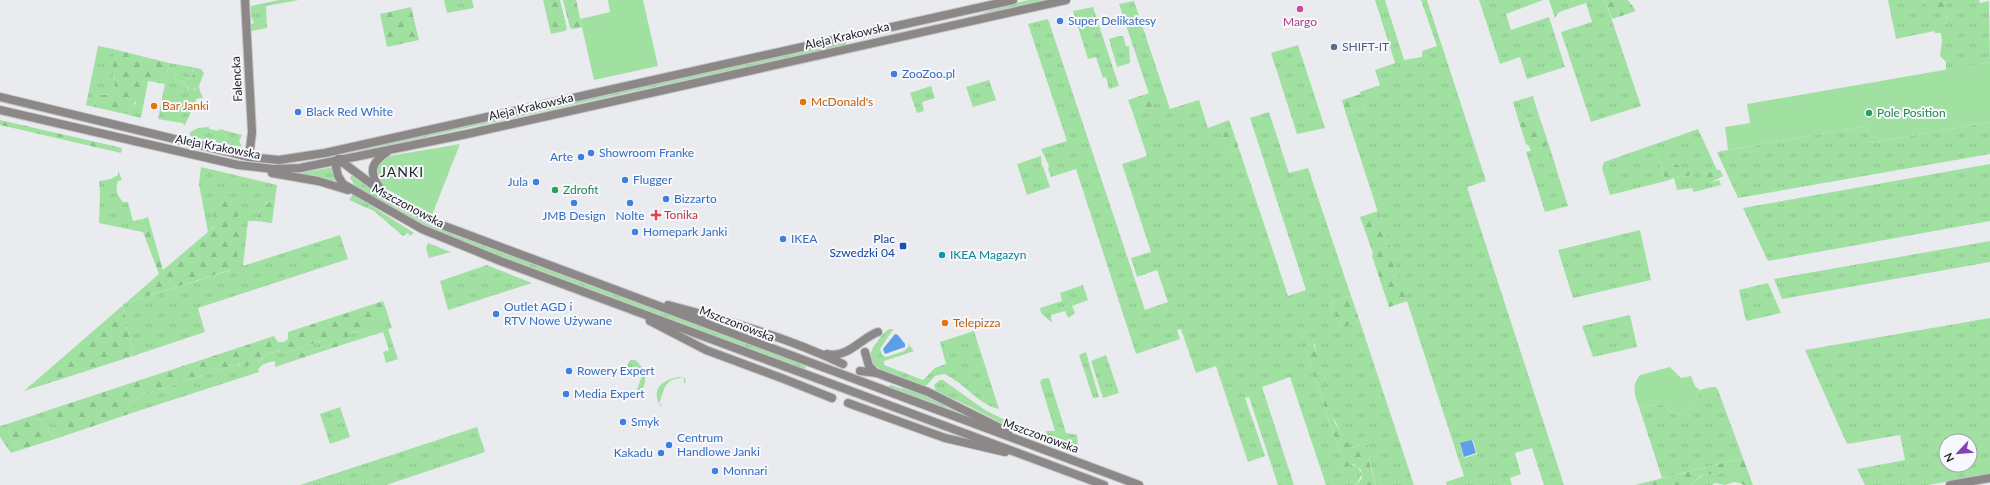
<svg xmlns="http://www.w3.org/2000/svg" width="1990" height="485" font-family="Lato,sans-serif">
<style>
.grass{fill:url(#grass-tufts);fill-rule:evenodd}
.forest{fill:url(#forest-firs)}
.green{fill:#a0e1a2}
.water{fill:#5d9ee8}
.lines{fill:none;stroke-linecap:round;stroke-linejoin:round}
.secondary-casing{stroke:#c6c7cb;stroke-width:10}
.secondary{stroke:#8c8887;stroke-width:8}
.hotel-dot{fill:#d1479c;stroke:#f7f8fd;stroke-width:1.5}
.shop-dot{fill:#3f7fe0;stroke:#f7f8fd;stroke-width:1.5}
.service-dot{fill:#5c6f8a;stroke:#f7f8fd;stroke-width:1.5}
.food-dot{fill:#e8710a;stroke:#f7f8fd;stroke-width:1.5}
.leisure-dot{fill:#2e9e5b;stroke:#f7f8fd;stroke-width:1.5}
.health-dot{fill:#e0444e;stroke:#f7f8fd;stroke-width:1.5}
.transit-dot{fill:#1a4fb4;stroke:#f7f8fd;stroke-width:1.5}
.culture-dot{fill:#0f9aa8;stroke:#f7f8fd;stroke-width:1.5}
.labels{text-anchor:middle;stroke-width:4;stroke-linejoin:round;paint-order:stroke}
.shop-label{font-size:12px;fill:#366cbe;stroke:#f7f8fd;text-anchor:start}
.hotel-label{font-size:12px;fill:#b23c85;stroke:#f7f8fd}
.street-label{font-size:12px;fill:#232325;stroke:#f7f8fd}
.service-label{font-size:12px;fill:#4e5e75;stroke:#f7f8fd;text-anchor:start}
.food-label{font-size:12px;fill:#c56008;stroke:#f7f8fd;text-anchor:start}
.leisure-label{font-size:12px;fill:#27864d;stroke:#f7f8fd;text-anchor:start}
.health-label{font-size:12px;fill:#be3a42;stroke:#f7f8fd;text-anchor:start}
.transit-label{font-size:12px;fill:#164399;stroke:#f7f8fd;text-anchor:end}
.culture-label{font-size:12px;fill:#0d838f;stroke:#f7f8fd;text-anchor:start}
.quarter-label{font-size:14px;letter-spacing:1px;fill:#232325;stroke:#f7f8fd}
</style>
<defs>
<pattern id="grass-tufts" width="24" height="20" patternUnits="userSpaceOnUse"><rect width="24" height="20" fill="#a0e1a2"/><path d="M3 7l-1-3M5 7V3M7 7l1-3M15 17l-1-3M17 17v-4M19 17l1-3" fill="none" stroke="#8ac18b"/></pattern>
<pattern id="forest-firs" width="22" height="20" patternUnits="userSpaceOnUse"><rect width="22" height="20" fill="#a0e1a2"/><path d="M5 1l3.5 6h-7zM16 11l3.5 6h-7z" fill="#8ac18b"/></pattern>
</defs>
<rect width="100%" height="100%" fill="#eaebef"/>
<g class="grass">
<path d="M279 0H299L266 6 267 28 251 31V24L254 23 251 17V6Z"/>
<path d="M444 0H472L474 8 447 13Z"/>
<path d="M1029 0H1046L981 14 998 7Z"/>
<path d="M1375 0H1385L1404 60 1422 57V51L1437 46 1421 0H1427L1486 181 1467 187 1564 485H1544L1532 448 1515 453 1521 474 1510 478 1512 485H1447L1446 482 1464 476 1346 114 1366 109 1360 92 1380 85 1375 70 1395 63ZM1473 440 1477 454 1464 458 1460 444Z"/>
<path d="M1479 0H1543L1506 14 1511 30 1549 17 1565 67 1527 79 1520 57 1500 64Z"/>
<path d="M1549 0H1605L1641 106 1591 122 1561 32 1592 22 1586 3 1559 12 1555 18Z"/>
<path d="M1888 0H1924C1927 9 1934 7 1941 12 1943 13 1946 17 1948 19L1945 0H1979L1980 3 1989 1 1990 62 1946 70V62L1940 56 1942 40 1941 33H1935L1934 31 1896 39Z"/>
<path d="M1134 1 1170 109 1199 100 1208 128 1229 120 1232 128 1222 132 1228 153 1239 149 1288 296 1306 290 1250 118 1269 112 1289 173 1308 168 1351 296 1331 302 1340 328 1360 322 1414 485H1376L1368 454 1358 444 1356 447 1351 448C1344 441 1321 395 1323 385 1323 382 1326 379 1326 376L1316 356 1315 345 1306 332H1300L1344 467 1350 464 1357 466 1362 474 1356 485H1326L1290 377 1262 387 1294 485H1278L1249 397 1245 398 1265 456 1248 462 1216 366 1196 373 1181 329 1177 330 1180 339 1136 354 1076 169 1051 177 1048 169 1049 166 1041 149 1067 141 1028 24 1048 19 1145 310 1168 302 1157 270 1137 277 1131 258 1151 252 1122 164 1147 156 1133 113 1153 106 1119 4Z"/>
<path d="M1093 7 1119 86 1109 89 1106 77 1103 78 1096 57 1088 59 1073 11Z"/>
<path d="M1119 36H1123L1126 46H1129L1130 63 1117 67 1109 39Z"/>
<path d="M845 41 846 45 361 151 360 149Z"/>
<path d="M1298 45 1325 128 1297 134 1271 53Z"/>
<path d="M98 46 113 49V73L115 89 111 94H102L95 101 94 107 86 105Z"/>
<path d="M169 63 192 67 193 75 190 79 174 73 175 79 183 81 189 90H195L199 86 200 91 203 98 196 99 194 110H192L185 125 182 123 158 119Z"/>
<path d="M989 80 996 100 973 107 966 87Z"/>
<path d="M931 86 935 98 922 102 924 111 917 113 910 93Z"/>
<path d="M1533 96 1539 116 1519 122 1513 102Z"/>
<path d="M138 101 144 102 141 118 125 114Z"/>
<path d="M1990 122V154L1738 198 1717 152 1866 126 1870 143Z"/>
<path d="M209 127V129L219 131V129L242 135 239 141 242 147 216 142V140L212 139V141L190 136V132L198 128Z"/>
<path d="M1698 129 1717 170 1702 173 1710 183 1719 180 1721 185 1694 192 1692 188 1677 190 1674 178 1693 175 1658 158 1666 181 1610 195 1602 168 1604 162Z"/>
<path d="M1549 145 1568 206 1545 212 1526 152Z"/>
<path d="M1041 156 1042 166H1043L1050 187 1027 195 1017 164Z"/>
<path d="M1990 164V221L1768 261 1743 208Z"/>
<path d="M201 167 277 185 275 200 267 202 258 213 256 221H248L243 266 340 235 348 259 198 308 205 332 133 356 123 304 231 270 236 225 235 221 215 225 208 232 199 184Z"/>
<path d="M334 167 341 185 294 174Z"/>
<path d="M118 170 122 180 118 181C115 190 117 195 123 202H128L133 221 143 219 147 233 99 223 100 193 99 181 111 179 118 175Z"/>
<path d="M352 175 391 205 431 226 787 358 806 366 805 369 441 234 356 187 350 178Z"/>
<path d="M353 194 414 233 410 236 408 233 403 236 374 211 349 200Z"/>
<path d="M1640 230 1651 280 1573 298 1558 250Z"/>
<path d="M1990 241V262L1782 299 1774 279Z"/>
<path d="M428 243 451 252 429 258 426 248Z"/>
<path d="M487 265 532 283 448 310 440 281Z"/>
<path d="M1768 283 1781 313 1746 321 1739 290Z"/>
<path d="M1083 285 1088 300 1072 306 1075 313 1068 318 1065 311 1051 315 1052 323 1041 313 1040 308 1062 301 1060 293Z"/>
<path d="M388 315 392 328 388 329 398 359 386 363 383 352 389 350 383 332 351 342 348 334 364 330 369 321Z"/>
<path d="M1630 315 1637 347 1593 357 1582 326Z"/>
<path d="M1990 318V474L1928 485H1865L1857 469 1905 460 1900 435 1847 444 1805 350ZM1946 441H1970V465H1946Z"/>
<path d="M890 329H894L892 331 880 349 882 355 886 357 904 351 909 346 907 342 914 351 884 361V365L923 380 935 368 946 364 940 342 974 331 999 409C977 404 965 383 944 374L935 376 927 385 923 387C905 380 853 369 877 342 880 338 884 331 890 329Z"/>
<path d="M330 337 336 339 337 342 335 344 298 354 296 360 275 367V361C268 362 261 364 258 370L259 372 135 412V403L139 396 238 364 239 366 260 361 265 355 282 350V351L297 350Z"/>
<path d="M1086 352 1099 397 1093 398 1079 355Z"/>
<path d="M1106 355 1119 393 1103 398 1091 361Z"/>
<path d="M630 360H635C644 367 649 379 642 390L633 394H631L632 391 636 392 642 376 638 375 639 370 631 368 628 371 627 366Z"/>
<path d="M679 377 685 378 686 382 684 383V378C664 378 665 388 659 404L663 406H660C651 388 662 380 679 377Z"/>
<path d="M1047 378H1049L1066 433 1077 435 1078 447 1048 438 1046 431H1055L1040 382 1042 379Z"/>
<path d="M940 380H943L985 410 1003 419 1013 420 1019 426 1018 432 965 404 936 392 934 385Z"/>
<path d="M890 385 903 389 904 386 955 406 972 417 889 387Z"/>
<path d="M1711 387H1716L1718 390 1743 458 1662 478 1639 407 1662 404C1681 425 1692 411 1700 390Z"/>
<path d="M58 407V411L52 417V419L64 436 55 439 43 423 34 415Z"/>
<path d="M340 407 350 437 330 444 320 414Z"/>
<path d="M7 424 10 435 20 450 11 453 0 437V426Z"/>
<path d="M477 427 485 452 386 485H300Z"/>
<path d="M1725 469 1734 472 1739 483 1734 482 1725 485 1715 483 1712 485H1690L1703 475 1718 474Z"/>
</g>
<g class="forest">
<path d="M543 0H560L567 29 565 31 551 34Z"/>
<path d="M563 0H576L582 27 573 29 570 28Z"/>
<path d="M1605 0H1628L1636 11 1612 19Z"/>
<path d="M1924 0H1945L1949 19 1941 12 1929 9Z"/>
<path d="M411 7 419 40 387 47 380 14Z"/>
<path d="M113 49 169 63 165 84 148 81 144 102H135L132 108 125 114 94 107 96 98 98 95 111 94 115 89 113 73Z"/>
<path d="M192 67 201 69 204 73 199 86 191 92 183 81 175 79 174 73 190 79 193 75Z"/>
<path d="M1149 93 1153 106 1133 113 1128 100Z"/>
<path d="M1361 94 1366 109 1346 114 1342 100Z"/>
<path d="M1539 116 1549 145 1531 151 1529 146 1526 144 1519 122Z"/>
<path d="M0 120 122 148 121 153 0 125Z"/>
<path d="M1232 128 1239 149 1228 153 1221 132Z"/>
<path d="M1663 156 1693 175 1674 178 1666 181 1658 158Z"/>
<path d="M1717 170H1720L1723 176 1710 183 1705 181 1702 173Z"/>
<path d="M231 196 238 200 237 206 241 210 235 221 236 225 240 228 236 268 123 304 133 356 24 391 159 274 143 232 147 233 143 219 148 217 163 270 215 226 213 201Z"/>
<path d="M275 200 272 223 256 221C259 210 262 203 275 200Z"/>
<path d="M1378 211 1408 301 1389 307 1372 256 1373 253 1360 217Z"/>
<path d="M1351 296 1360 322 1340 328 1331 302Z"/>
<path d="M383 301 388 315 370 321V325L364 330 348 334 351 342 296 360 298 354 335 344 336 339 330 337 297 350 284 352 281 350 265 355 258 362 242 367 238 364 139 396 135 403V412L64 436 52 420V417L57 411 58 407 274 336 278 342H284L288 339V332Z"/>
<path d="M1300 332H1306L1313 338 1315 350 1326 376 1323 386 1335 423 1351 448 1356 447 1361 441 1368 446 1369 460 1376 485H1356L1362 478 1361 470 1354 464 1344 467Z"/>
<path d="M34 415 43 423 55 439 20 450 10 435 7 424Z"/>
<path d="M1743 458 1753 485H1744L1739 483 1734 472 1725 469 1718 474 1702 475 1690 485H1635Z"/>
</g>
<g class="green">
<path d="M608 0H643L658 66 594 80 580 19 610 12Z"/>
<path d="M1990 62V122L1870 143 1866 126 1728 150 1725 127 1750 123 1747 104Z"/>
<path d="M460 144 432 215 387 189 379 182 375 168 383 157Z"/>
<path d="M1670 367 1681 378 1691 376 1695 386 1700 390C1692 411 1682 425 1662 404L1639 407C1635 395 1631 386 1640 375Z"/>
</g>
<g class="water">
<path d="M895 334 898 335 905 344V347L885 354 883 349Z"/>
<path d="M1472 440 1476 453 1464 457 1460 443Z"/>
</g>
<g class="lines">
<defs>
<g id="secondary">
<path d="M245 0 252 132 249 157"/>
<path d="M0 97 249 157 279 160 325 153 1013 0"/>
<path d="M0 110 238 165 273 169 300 168 467 134 1066 0"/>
<path d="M338 159 393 200 439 224 1139 485"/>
<path d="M341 159 336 167 338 176 343 184 422 229 503 262 1104 485"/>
<path d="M272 173 318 181 348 190"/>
<path d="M380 188C368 172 371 163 387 152"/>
<path d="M668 305C729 321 786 337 843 364"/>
<path d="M650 321 706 350 784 379 832 398"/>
<path d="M865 352 869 366 876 373"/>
<path d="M827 354C847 359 861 338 878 332"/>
<path d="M860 371 877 373 928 392 1008 432"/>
<path d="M848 403 945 438 1005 452"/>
<path d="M1950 485 1990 478"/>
</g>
</defs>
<use href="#secondary" class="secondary-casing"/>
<use href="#secondary" class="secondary"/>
</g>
<circle class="hotel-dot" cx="1300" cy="9" r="4"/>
<g class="shop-dot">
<circle cx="1060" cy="21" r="4"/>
<circle cx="894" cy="74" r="4"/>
<circle cx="298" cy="112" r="4"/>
<circle cx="591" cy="153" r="4"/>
<circle cx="581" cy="157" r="4"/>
<circle cx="625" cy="180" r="4"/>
<circle cx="536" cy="182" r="4"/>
<circle cx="666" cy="199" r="4"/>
<circle cx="574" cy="203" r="4"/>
<circle cx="630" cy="203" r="4"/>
<circle cx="635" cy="232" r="4"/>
<circle cx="783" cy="239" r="4"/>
<circle cx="496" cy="314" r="4"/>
<circle cx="569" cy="371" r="4"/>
<circle cx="566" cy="394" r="4"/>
<circle cx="623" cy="422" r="4"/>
<circle cx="669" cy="445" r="4"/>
<circle cx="661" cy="453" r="4"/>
<circle cx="715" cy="471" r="4"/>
</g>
<circle class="service-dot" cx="1334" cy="47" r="4"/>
<g class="food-dot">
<circle cx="803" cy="102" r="4"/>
<circle cx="154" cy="106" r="4"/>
<circle cx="945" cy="323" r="4"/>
</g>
<g class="leisure-dot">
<circle cx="1869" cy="113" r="4"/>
<circle cx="555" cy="190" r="4"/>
</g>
<path class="health-dot" d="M654 209h4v4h4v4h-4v4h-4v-4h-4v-4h4z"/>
<rect class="transit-dot" x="899" y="242" width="8" height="8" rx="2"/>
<circle class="culture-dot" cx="942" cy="255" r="4"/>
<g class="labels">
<g class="shop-label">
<text x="1068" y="25">Super Delikatesy</text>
<text x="902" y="78">ZooZoo.pl</text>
<text x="306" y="116">Black Red White</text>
<text x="599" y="157">Showroom Franke</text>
<text x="573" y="161" text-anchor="end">Arte</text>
<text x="633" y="184">Flugger</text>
<text x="528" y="186" text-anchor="end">Jula</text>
<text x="674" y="203">Bizzarto</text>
<text x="574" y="220" text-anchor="middle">JMB Design</text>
<text x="630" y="220" text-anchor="middle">Nolte</text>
<text x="643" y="236">Homepark Janki</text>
<text x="791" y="243">IKEA</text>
<text x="504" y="311">Outlet AGD i<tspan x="504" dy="14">RTV Nowe Używane</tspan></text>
<text x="577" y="375">Rowery Expert</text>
<text x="574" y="398">Media Expert</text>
<text x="631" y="426">Smyk</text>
<text x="677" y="442">Centrum<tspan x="677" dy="14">Handlowe Janki</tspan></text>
<text x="653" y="457" text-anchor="end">Kakadu</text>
<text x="723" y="475">Monnari</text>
</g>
<g class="hotel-label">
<text x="1300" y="26">Margo</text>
</g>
<g class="street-label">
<text transform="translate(847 36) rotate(-13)" y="4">Aleja Krakowska</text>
<text transform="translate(237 79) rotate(-93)" y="4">Falencka</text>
<text transform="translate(531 107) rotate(-13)" y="4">Aleja Krakowska</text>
<text transform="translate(218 147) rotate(11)" y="4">Aleja Krakowska</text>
<text transform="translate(408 206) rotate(28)" y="4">Mszczonowska</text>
<text transform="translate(737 324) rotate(21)" y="4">Mszczonowska</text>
<text transform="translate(1041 436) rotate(20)" y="4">Mszczonowska</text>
</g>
<g class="service-label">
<text x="1342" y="51">SHIFT-IT</text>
</g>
<g class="food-label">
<text x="811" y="106">McDonald's</text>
<text x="162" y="110">Bar Janki</text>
<text x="953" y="327">Telepizza</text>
</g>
<g class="leisure-label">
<text x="1877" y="117">Pole Position</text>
<text x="563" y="194">Zdrofit</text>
</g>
<g class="health-label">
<text x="664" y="219">Tonika</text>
</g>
<g class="transit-label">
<text x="895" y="243">Plac<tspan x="895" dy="14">Szwedzki 04</tspan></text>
</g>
<g class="culture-label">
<text x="950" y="259">IKEA Magazyn</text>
</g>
<g class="quarter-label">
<text x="402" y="177">JANKI</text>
</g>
</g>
<g transform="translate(1958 453) rotate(244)"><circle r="19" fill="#f7f8fd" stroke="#a2a3a7"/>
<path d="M0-3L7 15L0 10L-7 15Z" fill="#8341b5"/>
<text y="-6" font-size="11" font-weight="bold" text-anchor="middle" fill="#232325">N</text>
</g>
</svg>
